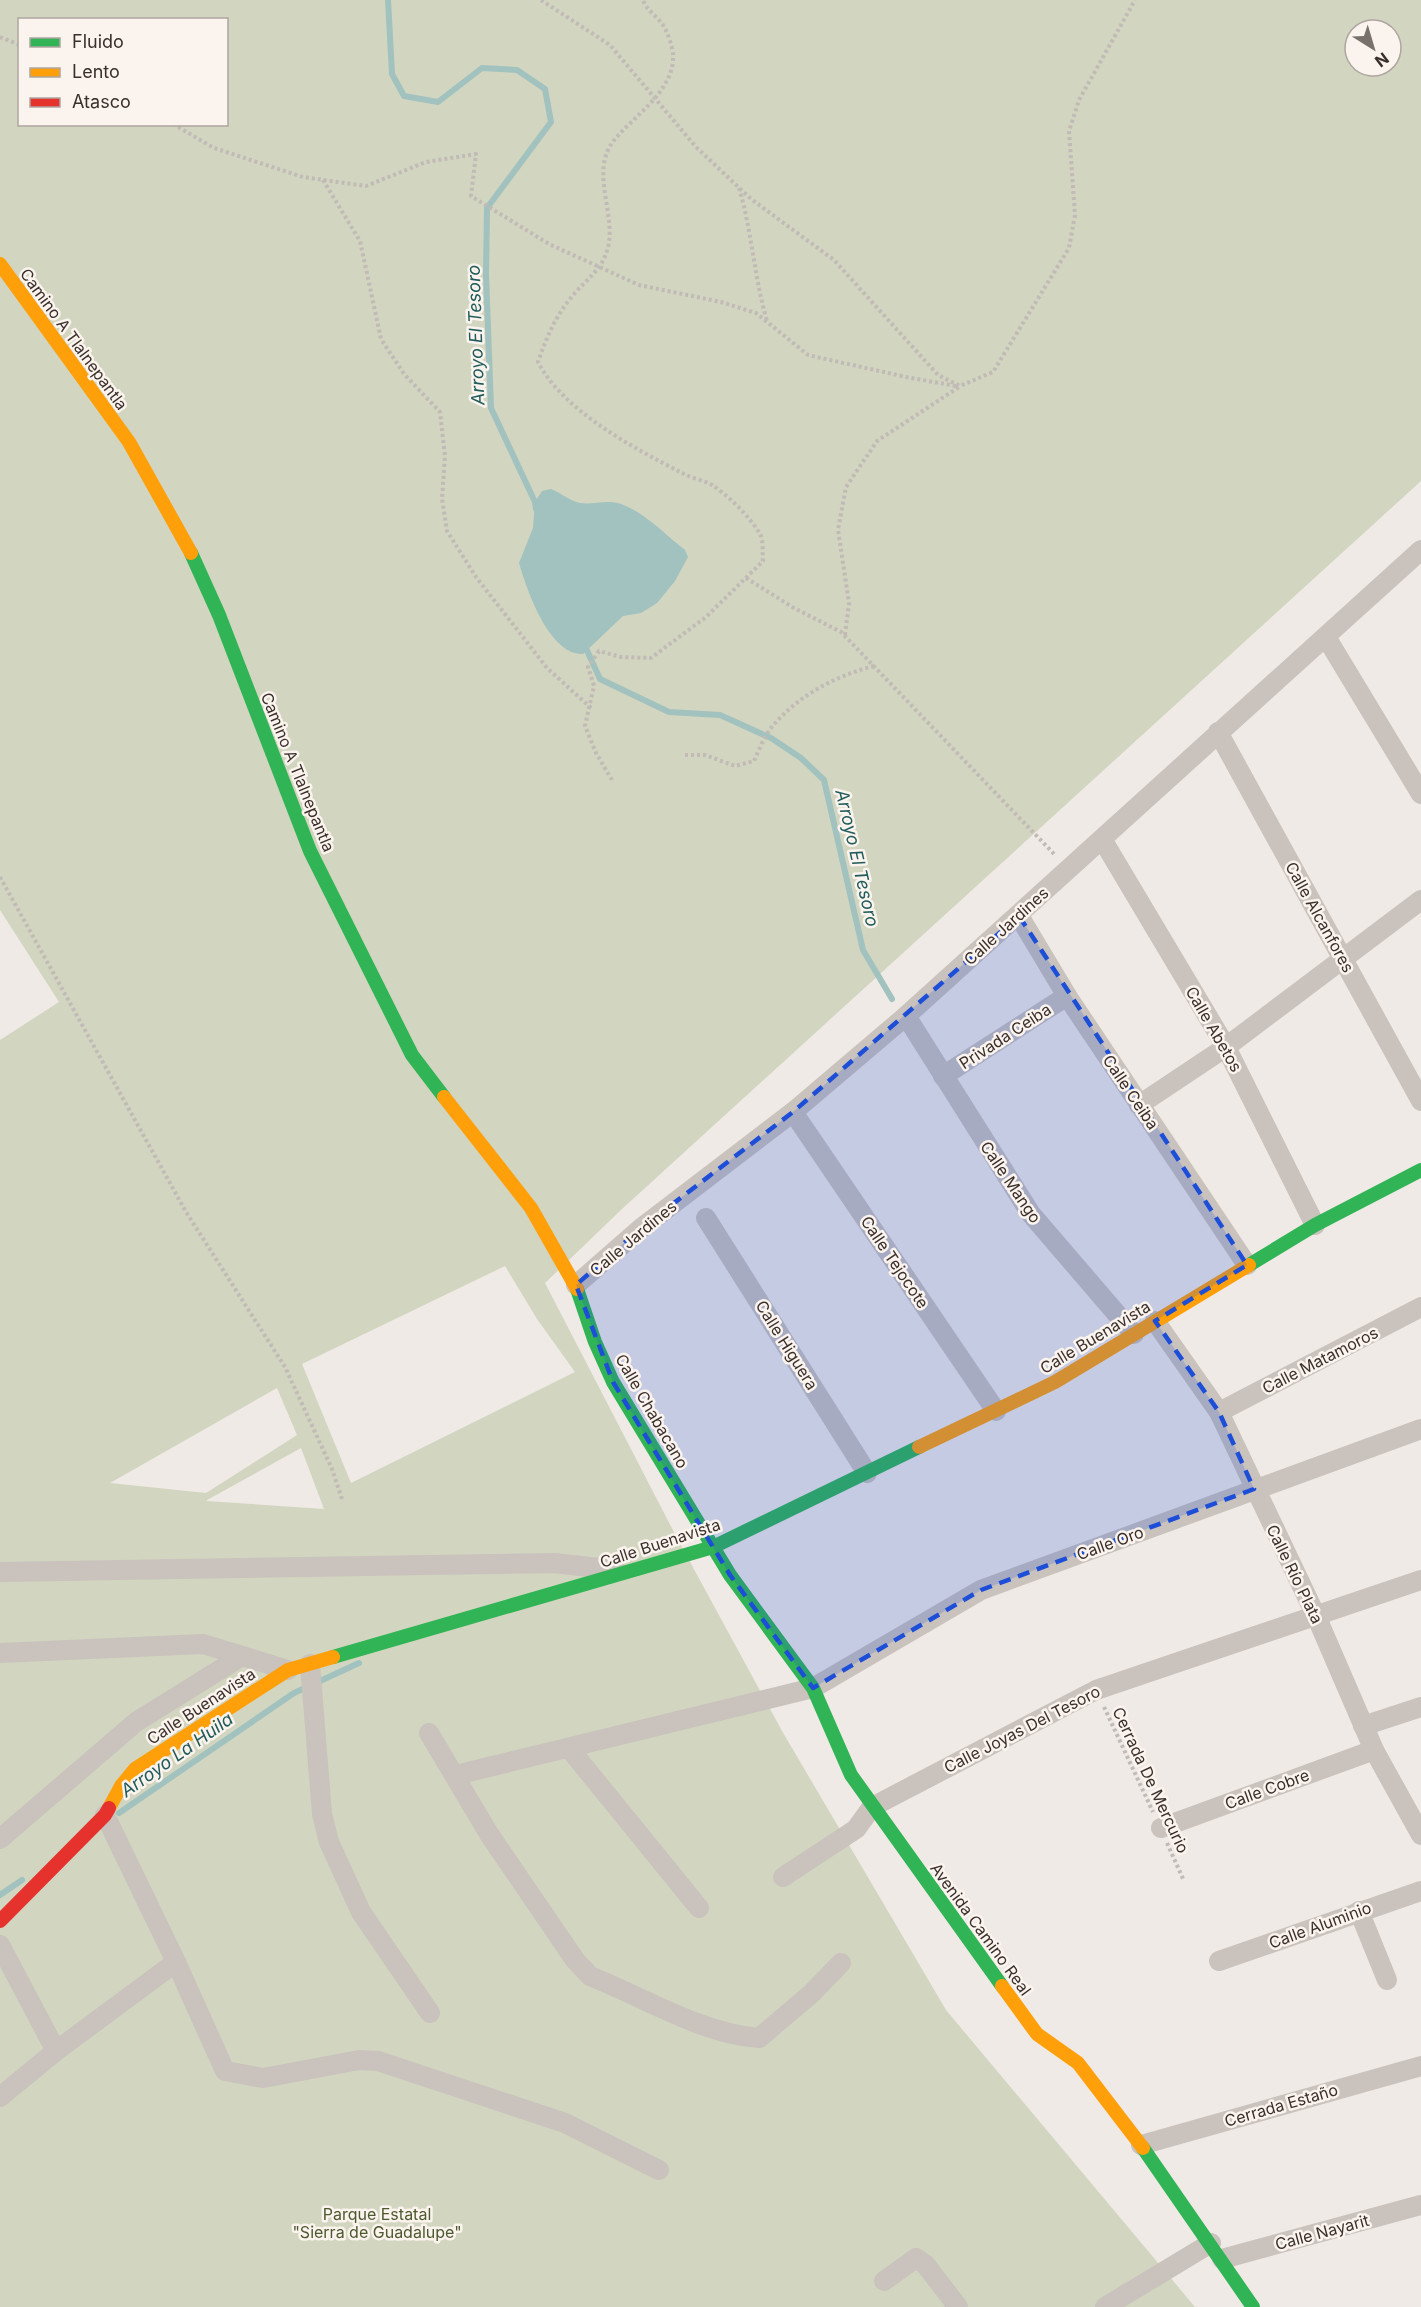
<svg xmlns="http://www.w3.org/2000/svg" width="1421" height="2307" font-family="Inter,sans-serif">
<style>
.green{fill:#d2d5bf;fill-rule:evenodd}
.water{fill:#a1c2bf}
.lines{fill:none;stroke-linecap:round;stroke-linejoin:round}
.stream{stroke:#a1c2bf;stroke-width:6}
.path{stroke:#c1bab6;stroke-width:4;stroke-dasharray:3 3;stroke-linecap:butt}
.street{stroke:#c9c2bd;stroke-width:20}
.fast{stroke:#30b455;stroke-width:14}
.slow{stroke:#ff9f0a;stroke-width:14}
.jam{stroke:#e5322d;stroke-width:14}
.marked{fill:#1d4ed8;fill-opacity:0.2;stroke:#1d4ed8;stroke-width:4.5;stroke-dasharray:12 8;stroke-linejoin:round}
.labels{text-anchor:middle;stroke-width:5;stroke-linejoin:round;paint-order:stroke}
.street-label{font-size:16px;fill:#3a2f2b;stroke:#fbf4ee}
.park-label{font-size:16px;fill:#4d592f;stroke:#fbf4ee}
.water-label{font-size:18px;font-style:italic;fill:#205c5b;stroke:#fbf4ee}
</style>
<rect width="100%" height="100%" fill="#efeae5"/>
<path class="green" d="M0 0H1421V481L622 1209 545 1283 677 1538 782 1731 946 2010 1195 2307H0V1040L59 1002 0 910ZM20 20H226V124H20ZM1355 30H1391V66H1355ZM505 1266 537 1319 575 1372 351 1483 302 1364ZM277 1388 297 1435 206 1493 110 1483ZM301 1448 324 1509 207 1501V1500Z"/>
<path class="water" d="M551 489C561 493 570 501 580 503 594 505 607 499 621 504 646 513 664 534 685 550L688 557 675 581 657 603 641 613 623 616 583 654C549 655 527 590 519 563L533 528 535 502 542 491Z"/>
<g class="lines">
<g class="stream">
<path d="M388 0 392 74 404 96 438 102 482 68 517 70 545 89 551 122 487 208 486 275 491 408 535 502 536 509"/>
<path d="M584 644 600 679 669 712 720 715 771 738 801 758 824 780 863 950 892 999"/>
<path d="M119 1813 294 1693 359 1663"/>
<path d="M0 1895 22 1880"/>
</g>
<g class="path">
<path d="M541 0 610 45 696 147 751 199 834 260 938 375 960 386 993 372 1069 248 1075 215 1069 131 1079 100 1135 0"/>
<path d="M0 37 20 45"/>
<path d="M173 124 214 148 303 177 366 186 426 162 476 154 471 196 549 244 639 285 721 302 756 313 808 355 906 377 956 386"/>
<path d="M323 180 360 241 381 339 404 374 440 412 445 456 442 499 447 531 476 577 547 668 591 708"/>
<path d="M739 188C752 231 754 277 767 321"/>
<path d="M746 578 794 608 841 632 1056 856"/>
<path d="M845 635 849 603 838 530 846 487 877 441 959 387"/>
<path d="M685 755H705L735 766 754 761C759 750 764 737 771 728 797 696 835 676 874 666"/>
<path d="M612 780 596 753 585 726 594 686 588 667 599 651 621 657 651 658 706 617 763 561C762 553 764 541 760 534 749 516 730 497 712 485 703 480 691 478 682 473 634 448 563 411 538 362 547 336 556 315 574 294 586 280 602 269 607 251 618 217 590 175 612 143 631 117 675 92 673 55 673 47 667 31 663 25 657 16 646 10 643 0"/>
<path d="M0 877 186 1212 285 1367 332 1469 343 1502"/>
<path d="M1104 1707 1153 1812"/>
<path d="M1167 1843 1184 1881"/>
</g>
<g class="street">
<path d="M1326 637 1421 794"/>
<path d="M1218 732 1421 1101"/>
<path d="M1102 839 1226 1047 1315 1225"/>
<path d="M1019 916 1067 996 1247 1265"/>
<path d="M906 1016 1031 1214 1134 1334"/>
<path d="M943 1076 1067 996"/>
<path d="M1139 1105 1226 1047 1421 900"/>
<path d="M793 1112 996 1411"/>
<path d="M706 1218 867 1473"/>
<path d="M576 1285 640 1229 793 1112 906 1016 1421 550"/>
<path d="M1155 1321 1219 1412 1317 1618 1374 1750 1421 1835"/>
<path d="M1219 1412 1421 1307"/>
<path d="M0 1572 554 1563 616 1570"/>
<path d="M0 1653 203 1644 288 1670"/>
<path d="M310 1664 322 1814 329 1842 361 1912 430 2013"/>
<path d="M1363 1726 1421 1707"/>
<path d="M429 1733 489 1834 575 1960 590 1976C643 1997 702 2034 759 2038L811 1994 841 1963"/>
<path d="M569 1748 699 1908"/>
<path d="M456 1775 813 1688 981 1590 1421 1429"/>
<path d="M105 1815 176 1962 225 2071 263 2078 359 2060 378 2061 565 2123 659 2170"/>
<path d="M1161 1828 1374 1750"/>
<path d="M0 1839 136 1722 242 1656"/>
<path d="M783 1877 856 1829 872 1807 1096 1690 1421 1580"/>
<path d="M1359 1911 1387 1980"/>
<path d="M0 1945 56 2051"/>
<path d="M1219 1961 1421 1891"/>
<path d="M0 2097 56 2051 176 1962"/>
<path d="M1141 2145 1421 2066"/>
<path d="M1222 2259 1421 2205"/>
<path d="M884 2281 916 2258 925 2264 958 2307"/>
<path d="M1105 2307 1211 2243"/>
</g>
<g class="fast">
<path d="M191 553 219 615 310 851 412 1055 444 1097"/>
<path d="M1249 1265 1315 1225 1421 1170"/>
<path d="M577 1289 595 1342 613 1382 730 1575 813 1688 851 1775 1002 1986"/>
<path d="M333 1657 713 1547 919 1447"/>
<path d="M1143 2148 1253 2307"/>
</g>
<g class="slow">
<path d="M0 264 129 442 191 553"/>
<path d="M444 1097 531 1208 577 1289"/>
<path d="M919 1447 1055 1382 1249 1265"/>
<path d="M109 1808 121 1786 135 1769 288 1670 333 1657"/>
<path d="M1002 1986 1037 2034 1078 2063 1143 2148"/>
</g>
<path class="jam" d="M0 1921 105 1815 109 1808"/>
</g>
<path class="marked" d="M1019 916 1247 1265 1155 1321 1219 1412 1254 1489 981 1590 813 1688 730 1575 613 1382 576 1285 640 1229 793 1112Z"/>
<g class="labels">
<g class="street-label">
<text transform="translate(74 339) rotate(54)" y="6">Camino A Tlalnepantla</text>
<text transform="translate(298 772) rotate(68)" y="6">Camino A Tlalnepantla</text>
<text transform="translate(1320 917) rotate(61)" y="6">Calle Alcanfores</text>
<text transform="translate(1006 926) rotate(-42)" y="6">Calle Jardines</text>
<text transform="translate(1214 1029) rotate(60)" y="6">Calle Abetos</text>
<text transform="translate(1005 1036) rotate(-33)" y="6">Privada Ceiba</text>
<text transform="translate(1131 1092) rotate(56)" y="6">Calle Ceiba</text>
<text transform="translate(1011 1182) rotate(56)" y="6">Calle Mango</text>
<text transform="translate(633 1238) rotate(-40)" y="6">Calle Jardines</text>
<text transform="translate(895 1262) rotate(56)" y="6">Calle Tejocote</text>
<text transform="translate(1095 1337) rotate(-31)" y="6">Calle Buenavista</text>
<text transform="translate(787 1345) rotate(58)" y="6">Calle Higuera</text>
<text transform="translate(1320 1360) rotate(-27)" y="6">Calle Matamoros</text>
<text transform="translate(652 1411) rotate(60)" y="6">Calle Chabacano</text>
<text transform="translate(660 1543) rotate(-18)" y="6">Calle Buenavista</text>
<text transform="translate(1110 1543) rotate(-20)" y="6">Calle Oro</text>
<text transform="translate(1295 1574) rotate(64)" y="6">Calle Río Plata</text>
<text transform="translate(201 1706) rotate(-33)" y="6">Calle Buenavista</text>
<text transform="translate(1022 1729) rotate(-27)" y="6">Calle Joyas Del Tesoro</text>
<text transform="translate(1151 1780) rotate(65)" y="6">Cerrada De Mercurio</text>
<text transform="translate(1267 1789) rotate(-20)" y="6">Calle Cobre</text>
<text transform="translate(1320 1925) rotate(-20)" y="6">Calle Aluminio</text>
<text transform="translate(981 1929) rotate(54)" y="6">Avenida Camino Real</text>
<text transform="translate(1281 2105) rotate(-16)" y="6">Cerrada Estaño</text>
<text transform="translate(1322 2232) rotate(-15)" y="6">Calle Nayarit</text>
</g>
<g class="park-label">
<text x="377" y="2220">Parque Estatal<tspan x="377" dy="18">"Sierra de Guadalupe"</tspan></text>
</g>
<g class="water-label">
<text transform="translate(476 335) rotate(-92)" y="6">Arroyo El Tesoro</text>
<text transform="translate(857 858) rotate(77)" y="6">Arroyo El Tesoro</text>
<text transform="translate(177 1755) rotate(-35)" y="6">Arroyo La Huila</text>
</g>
</g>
<rect x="18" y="18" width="210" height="108" fill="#fbf4ee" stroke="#aea5a0" stroke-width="1.5"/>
<rect x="30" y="38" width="30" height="9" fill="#30b455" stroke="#aea5a0" stroke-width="1.5"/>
<text x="72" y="48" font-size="18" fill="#3a2f2b">Fluido</text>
<rect x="30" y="68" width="30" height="9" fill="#ff9f0a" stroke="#aea5a0" stroke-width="1.5"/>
<text x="72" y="78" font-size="18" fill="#3a2f2b">Lento</text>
<rect x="30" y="98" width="30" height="9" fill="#e5322d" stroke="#aea5a0" stroke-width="1.5"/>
<text x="72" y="108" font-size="18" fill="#3a2f2b">Atasco</text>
<g transform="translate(1373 48) rotate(143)"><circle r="28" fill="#fbf4ee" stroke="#aea5a0" stroke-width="1.5"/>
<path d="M0-4.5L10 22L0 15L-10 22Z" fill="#79706c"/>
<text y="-9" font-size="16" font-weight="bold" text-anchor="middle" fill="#3a2f2b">N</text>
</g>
</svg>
